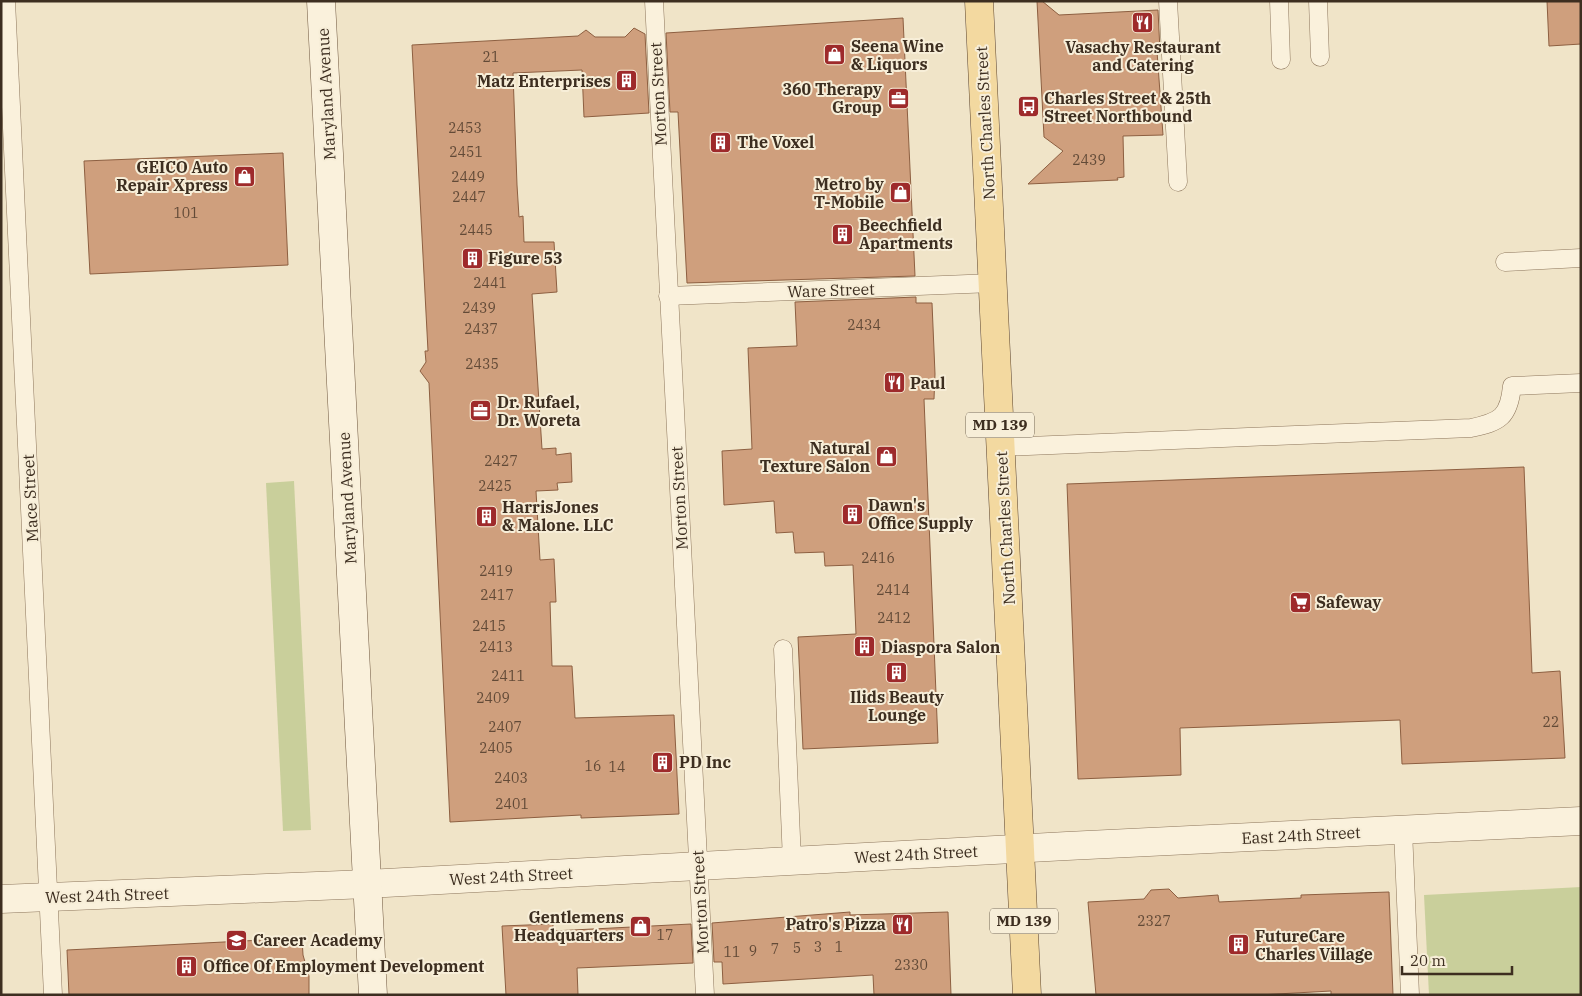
<svg xmlns="http://www.w3.org/2000/svg" width="1582" height="996" font-family="'IBM Plex Serif',serif">
<style>
.green{fill:#c9cf9b}
.building{fill:#cf9f7d;stroke:#8d5f41}
.lines{fill:none;stroke-linecap:round;stroke-linejoin:round}
.service-casing{stroke:#8d765c;stroke-width:19}
.minor-casing{stroke:#8d765c;stroke-width:29}
.secondary-casing{stroke:#6f573f;stroke-width:29}
.primary-casing{stroke:#5b4430;stroke-width:29}
.service{stroke:#faf1dc;stroke-width:18}
.minor{stroke:#faf1dc;stroke-width:28}
.secondary{stroke:#faf1dc;stroke-width:28}
.primary{stroke:#f3d9a0;stroke-width:28}
.labels{text-anchor:middle;stroke-width:4;stroke-linejoin:round;paint-order:stroke}
.number-label{font-size:14px;fill:#624a37}
.shield{fill:#f7eed8;stroke:#756857;stroke-width:1}
.shield-label{font-size:15px;font-weight:bold;fill:#3d2e20}
.poi-label{font-size:16px;font-weight:bold;fill:#3d2e20;stroke:#f7eed8;text-anchor:start}
.street-label{font-size:16px;fill:#3d2e20;stroke:#f7eed8}
</style>
<rect width="100%" height="100%" fill="#f0e4c8"/>
<g class="green">
<path d="M294 481 311 830 283 831 266 483Z"/>
<path d="M1581 887V995H1429L1424 895Z"/>
</g>
<g class="building">
<path d="M1037 1H1042L1059 15 1158 10 1160 51H1157L1163 135 1123 136 1124 177 1117 178 1118 180 1028 184 1063 151 1044 137Z"/>
<path d="M1547 1H1581V44L1549 46Z"/>
<path d="M903 18 915 276 687 283 678 112H670L666 33Z"/>
<path d="M634 28 645 34 649 113 584 117 582 70 513 73 517 185 519 217 523 216 524 242H554L557 292 532 294 542 449 556 448V455L571 453 572 482 557 483 558 490 536 491 540 560 554 559 556 602H550L552 666H572L575 718 674 715 679 814 581 818V815L450 822 429 383 420 371 426 362 425 351H428L412 45 578 36 586 30 595 37H625Z"/>
<path d="M283 153 288 265 90 274 84 161Z"/>
<path d="M916 297V303H932L935 374 934 399H924L938 743 803 749 798 637 856 634 853 565 825 566 824 552 795 553 793 532 776 533 774 501 724 505 722 451 752 449 748 348 797 346 795 302Z"/>
<path d="M1524 467 1532 673 1560 671 1565 758 1402 764 1400 720 1180 728 1181 775 1078 779 1067 484Z"/>
<path d="M1169 889 1178 898 1218 895 1219 902 1301 898V895L1389 892 1393 995H1331V991L1259 995H1096L1088 902 1144 899 1151 890Z"/>
<path d="M850 912V915L948 912 951 995H874L873 975 723 984 722 962H714L712 923Z"/>
<path d="M553 924V931L691 924 693 963 577 968 578 995H506L502 926Z"/>
<path d="M302 938 303 955 309 976V995H69L67 950Z"/>
</g>
<g class="lines">
<defs>
<g id="service">
<path d="M6 1 53 995"/>
<path d="M654 1 705 995"/>
<path d="M1168 1 1178 182"/>
<path d="M1279 1 1281 60"/>
<path d="M1318 1 1320 57"/>
<path d="M1505 262 1581 258"/>
<path d="M668 296 993 283"/>
<path d="M1001 447 1471 428C1500 422 1509 417 1512 386L1581 383"/>
<path d="M783 649 792 861"/>
<path d="M1403 830 1410 995"/>
</g>
<path id="minor" d="M1 899 367 884 1067 846 1581 821"/>
<path id="secondary" d="M321 1 373 995"/>
<path id="primary" d="M979 1 1027 995"/>
</defs>
<use href="#service" class="service-casing"/>
<use href="#minor" class="minor-casing"/>
<use href="#secondary" class="secondary-casing"/>
<use href="#primary" class="primary-casing"/>
<use href="#service" class="service"/>
<use href="#minor" class="minor"/>
<use href="#secondary" class="secondary"/>
<use href="#primary" class="primary"/>
</g>
<defs>
<symbol id="restaurant-square" viewBox="-11 -11 22 22"><rect x="-9" y="-9" width="18" height="18" rx="4" fill="#9e2a2b" stroke="#f7eed8"/><path d="M-5-6h1v4h1v-4h1v4h1v-4h1v5L-1.5 .5V6h-2V.5L-5-1ZM5-6V6H3V1.5H1.5Q1.5-4 5-6Z" fill="#fff"/></symbol>
<symbol id="shop-square" viewBox="-11 -11 22 22"><rect x="-9" y="-9" width="18" height="18" rx="4" fill="#9e2a2b" stroke="#f7eed8"/><path d="M-5-2.5h2.3a2.7 3.5 0 0 1 5.4 0H5L5.5 6h-11ZM-1.5-2.5h3a1.5 2.3 0 0 0-3 0Z" fill="#fff"/></symbol>
<symbol id="building-square" viewBox="-11 -11 22 22"><rect x="-9" y="-9" width="18" height="18" rx="4" fill="#9e2a2b" stroke="#f7eed8"/><path d="M-4-6H4V6H1V3H-1V6H-4ZM-2.5-4.3h1.7v1.8h-1.7ZM.8-4.3h1.7v1.8H.8ZM-2.5-1h1.7V.8h-1.7ZM.8-1h1.7V.8H.8Z" fill="#fff"/></symbol>
<symbol id="office-square" viewBox="-11 -11 22 22"><rect x="-9" y="-9" width="18" height="18" rx="4" fill="#9e2a2b" stroke="#f7eed8"/><path d="M-6-3h4V-5.5h4V-3h4V5H-6ZM-1-4.5V-3h2v-1.5ZM-6 0V1H6V0Z" fill="#fff"/></symbol>
<symbol id="bus-square" viewBox="-11 -11 22 22"><rect x="-9" y="-9" width="18" height="18" rx="4" fill="#9e2a2b" stroke="#f7eed8"/><path d="M-5-6H5V4H4V6H2V4H-2V6H-4V4H-5ZM-3.5-4V0h7V-4ZM-3.5 1.2v1.5H-2V1.2ZM2 1.2v1.5H3.5V1.2Z" fill="#fff"/></symbol>
<symbol id="supermarket-square" viewBox="-11 -11 22 22"><rect x="-9" y="-9" width="18" height="18" rx="4" fill="#9e2a2b" stroke="#f7eed8"/><path d="M-6-5.5h2.5l.6 2H6L4.5 2H-2.5L-4.4-4H-6ZM-1.5 3.2a1.3 1.3 0 1 0 .1 0ZM3 3.2a1.3 1.3 0 1 0 .1 0Z" fill="#fff"/></symbol>
<symbol id="school-square" viewBox="-11 -11 22 22"><rect x="-9" y="-9" width="18" height="18" rx="4" fill="#9e2a2b" stroke="#f7eed8"/><path d="M0-5L7-2L0 1L-7-2ZM-4 1L0 2.5L4 1V4Q0 6-4 4Z" fill="#fff"/></symbol>
</defs>
<g fill-rule="evenodd">
<use href="#restaurant-square" x="1130" y="10" width="25" height="25"/>
<use href="#shop-square" x="822" y="42" width="25" height="25"/>
<use href="#building-square" x="614" y="68" width="25" height="25"/>
<use href="#office-square" x="886" y="86" width="25" height="25"/>
<use href="#bus-square" x="1016" y="94" width="25" height="25"/>
<use href="#building-square" x="708" y="130" width="25" height="25"/>
<use href="#shop-square" x="232" y="164" width="25" height="25"/>
<use href="#shop-square" x="888" y="180" width="25" height="25"/>
<use href="#building-square" x="830" y="222" width="25" height="25"/>
<use href="#building-square" x="460" y="246" width="25" height="25"/>
<use href="#restaurant-square" x="882" y="370" width="25" height="25"/>
<use href="#office-square" x="468" y="398" width="25" height="25"/>
<use href="#shop-square" x="874" y="444" width="25" height="25"/>
<use href="#building-square" x="840" y="502" width="25" height="25"/>
<use href="#building-square" x="474" y="504" width="25" height="25"/>
<use href="#supermarket-square" x="1288" y="590" width="25" height="25"/>
<use href="#building-square" x="852" y="634" width="25" height="25"/>
<use href="#building-square" x="884" y="660" width="25" height="25"/>
<use href="#building-square" x="650" y="750" width="25" height="25"/>
<use href="#restaurant-square" x="890" y="912" width="25" height="25"/>
<use href="#shop-square" x="628" y="914" width="25" height="25"/>
<use href="#school-square" x="224" y="928" width="25" height="25"/>
<use href="#building-square" x="1226" y="932" width="25" height="25"/>
<use href="#building-square" x="174" y="954" width="25" height="25"/>
</g>
<g class="labels">
<g class="number-label">
<text x="491" y="62">21</text>
<text x="465" y="133">2453</text>
<text x="466" y="157">2451</text>
<text x="1089" y="165">2439</text>
<text x="468" y="182">2449</text>
<text x="469" y="202">2447</text>
<text x="186" y="218">101</text>
<text x="476" y="235">2445</text>
<text x="490" y="288">2441</text>
<text x="479" y="313">2439</text>
<text x="864" y="330">2434</text>
<text x="481" y="334">2437</text>
<text x="482" y="369">2435</text>
<text x="501" y="466">2427</text>
<text x="495" y="491">2425</text>
<text x="878" y="563">2416</text>
<text x="496" y="576">2419</text>
<text x="893" y="595">2414</text>
<text x="497" y="600">2417</text>
<text x="894" y="623">2412</text>
<text x="489" y="631">2415</text>
<text x="496" y="652">2413</text>
<text x="508" y="681">2411</text>
<text x="493" y="703">2409</text>
<text x="1551" y="727">22</text>
<text x="505" y="732">2407</text>
<text x="496" y="753">2405</text>
<text x="593" y="771">16</text>
<text x="617" y="772">14</text>
<text x="511" y="783">2403</text>
<text x="512" y="809">2401</text>
<text x="1154" y="926">2327</text>
<text x="665" y="940">17</text>
<text x="818" y="952">3</text>
<text x="839" y="952">1</text>
<text x="797" y="953">5</text>
<text x="775" y="954">7</text>
<text x="753" y="956">9</text>
<text x="732" y="957">11</text>
<text x="911" y="970">2330</text>
</g>
<g class="shield">
<rect x="966" y="412.5" width="68" height="25" rx="4"/>
<rect x="990" y="908.5" width="68" height="25" rx="4"/>
</g>
<g class="shield-label">
<text x="1000" y="430">MD 139</text>
<text x="1024" y="926">MD 139</text>
</g>
<g class="poi-label">
<text x="851" y="52">Seena Wine<tspan x="851" dy="18">&amp; Liquors</tspan></text>
<text x="1143" y="53" text-anchor="middle">Vasachy Restaurant<tspan x="1143" dy="18">and Catering</tspan></text>
<text x="611" y="87" text-anchor="end">Matz Enterprises</text>
<text x="882" y="95" text-anchor="end">360 Therapy<tspan x="882" dy="18">Group</tspan></text>
<text x="1044" y="104">Charles Street &amp; 25th<tspan x="1044" dy="18">Street Northbound</tspan></text>
<text x="737" y="148">The Voxel</text>
<text x="228" y="173" text-anchor="end">GEICO Auto<tspan x="228" dy="18">Repair Xpress</tspan></text>
<text x="884" y="190" text-anchor="end">Metro by<tspan x="884" dy="18">T-Mobile</tspan></text>
<text x="859" y="231">Beechfield<tspan x="859" dy="18">Apartments</tspan></text>
<text x="488" y="264">Figure 53</text>
<text x="910" y="389">Paul</text>
<text x="497" y="408">Dr. Rufael,<tspan x="497" dy="18">Dr. Woreta</tspan></text>
<text x="870" y="454" text-anchor="end">Natural<tspan x="870" dy="18">Texture Salon</tspan></text>
<text x="868" y="511">Dawn's<tspan x="868" dy="18">Office Supply</tspan></text>
<text x="502" y="513">HarrisJones<tspan x="502" dy="18">&amp; Malone. LLC</tspan></text>
<text x="1316" y="608">Safeway</text>
<text x="881" y="653">Diaspora Salon</text>
<text x="897" y="703" text-anchor="middle">Ilids Beauty<tspan x="897" dy="18">Lounge</tspan></text>
<text x="679" y="768">PD Inc</text>
<text x="624" y="923" text-anchor="end">Gentlemens<tspan x="624" dy="18">Headquarters</tspan></text>
<text x="886" y="930" text-anchor="end">Patro's Pizza</text>
<text x="1255" y="942">FutureCare<tspan x="1255" dy="18">Charles Village</tspan></text>
<text x="253" y="946">Career Academy</text>
<text x="203" y="972">Office Of Employment Development</text>
</g>
<g class="street-label">
<text transform="translate(326 94) rotate(-93)" y="6">Maryland Avenue</text>
<text transform="translate(658 94) rotate(-93)" y="6">Morton Street</text>
<text transform="translate(985 123) rotate(-93)" y="6">North Charles Street</text>
<text transform="translate(831 290) rotate(-2)" y="6">Ware Street</text>
<text transform="translate(30 498) rotate(-93)" y="6">Mace Street</text>
<text transform="translate(347 498) rotate(-93)" y="6">Maryland Avenue</text>
<text transform="translate(679 498) rotate(-93)" y="6">Morton Street</text>
<text transform="translate(1005 528) rotate(-93)" y="6">North Charles Street</text>
<text transform="translate(1301 835) rotate(-3)" y="6">East 24th Street</text>
<text transform="translate(916 854) rotate(-3)" y="6">West 24th Street</text>
<text transform="translate(511 876) rotate(-3)" y="6">West 24th Street</text>
<text transform="translate(107 895) rotate(-2)" y="6">West 24th Street</text>
<text transform="translate(700 902) rotate(-93)" y="6">Morton Street</text>
</g>
</g>
<rect width="1582" height="996" fill="none" stroke="#3d2e20" stroke-width="5"/>
<path d="M1402 966v8h110v-8" fill="none" stroke="#3d2e20" stroke-width="2.5"/>
<text x="1410" y="966" font-size="15" fill="#3d2e20" stroke="#f7eed8" stroke-width="4" paint-order="stroke">20 m</text>
</svg>
